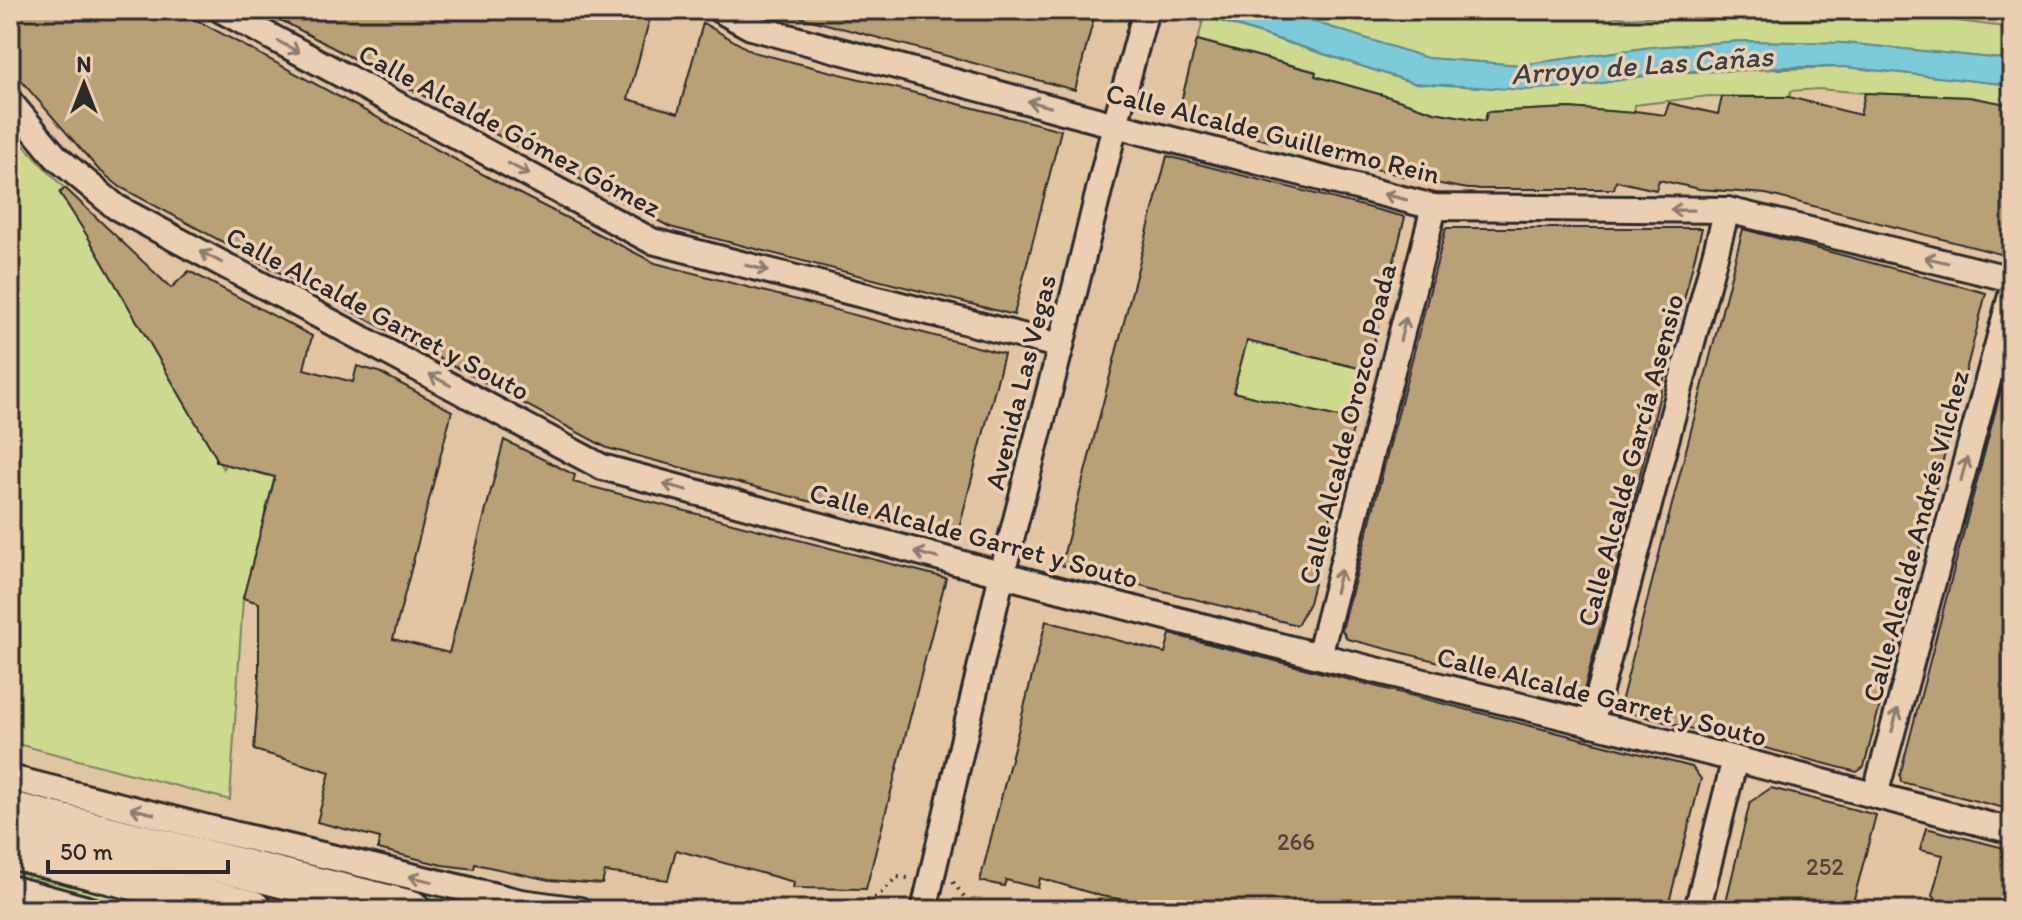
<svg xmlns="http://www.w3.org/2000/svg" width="2022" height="920" font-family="Itim,sans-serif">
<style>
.green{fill:#cdda8e;stroke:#7c825c;stroke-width:2}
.water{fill:#7dcbda;stroke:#5c8b94;stroke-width:2}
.building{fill:#b9a177;stroke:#2b2b2b;stroke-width:2}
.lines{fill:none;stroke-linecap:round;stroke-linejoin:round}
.minor-casing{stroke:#2b2b2b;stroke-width:30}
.primary-casing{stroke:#2b2b2b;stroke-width:44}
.path{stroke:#2b2b2b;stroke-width:4;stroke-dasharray:2 6;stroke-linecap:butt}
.minor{stroke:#ebcfb2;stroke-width:24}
.primary{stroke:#ebcfb2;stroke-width:38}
.oneway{stroke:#8b7d6e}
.labels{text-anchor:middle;stroke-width:7;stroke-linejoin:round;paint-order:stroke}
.number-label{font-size:24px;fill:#4e483e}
.street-label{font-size:28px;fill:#2b2b2b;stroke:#ebcfb2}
.water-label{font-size:30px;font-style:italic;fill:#374345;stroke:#ebcfb2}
</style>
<rect width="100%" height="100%" fill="#e1c5a3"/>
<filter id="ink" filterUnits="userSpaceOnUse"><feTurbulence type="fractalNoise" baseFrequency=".0125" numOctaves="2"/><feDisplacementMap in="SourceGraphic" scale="16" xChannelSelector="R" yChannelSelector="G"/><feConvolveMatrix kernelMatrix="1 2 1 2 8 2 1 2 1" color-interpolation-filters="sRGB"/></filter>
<g filter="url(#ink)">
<g class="green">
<path d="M1277 10H1426L1499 18 1500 10H1565L1627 18 1767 10H1873L2012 28V60L1844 43 1743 41 1652 47 1520 65 1427 58Z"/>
<path d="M1204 16 1414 83 1584 86 1662 73 1845 67 2012 85V105L1970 97 1865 93 1819 89 1791 91 1789 97 1709 96 1635 105 1634 113 1569 108 1488 112 1485 121 1434 112 1386 96 1315 76V71L1198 40Z"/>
<path d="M10 131 64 188 59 192 88 237 223 469 225 464 275 477 243 598 230 800 10 742Z"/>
<path d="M1247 341 1367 370 1355 421 1233 392Z"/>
<path d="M10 787 509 910H469L10 797Z"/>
<path d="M10 861 204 910H127L51 891 10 878Z"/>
</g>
<path class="water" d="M1188 10H1277L1427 58 1520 65 1652 47 1743 41 1844 43 2012 60V85L1845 67H1753L1662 73 1584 86 1525 90 1414 83Z"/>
<g class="building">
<path d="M10 10H178L512 190 655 263 1004 354 956 540 607 448 120 187 98 169 10 68Z"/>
<path d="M262 10H652L628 99 678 113 703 23 753 52 1061 130 1014 315 670 227Z"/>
<path d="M797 10H1096L1075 90 796 16Z"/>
<path d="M1197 40 1316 72 1315 76 1386 96 1434 112 1485 121 1487 112 1569 108 1634 113V111L1665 115 1669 103 1718 114 1722 97H1789L1860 115 1865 93 1969 97 2012 105V257L1766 194 1699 189 1659 180 1656 190 1616 181 1614 189H1468L1418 180 1177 117Z"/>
<path d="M1167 156 1405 217 1367 370 1247 341 1233 392 1355 421 1309 603 1297 625 1061 565Z"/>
<path d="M65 188 171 288 189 271 312 336 304 369 353 382 357 366 379 372 452 411 393 639 449 653 504 440 575 475 573 482 946 578 866 889 793 888 794 882 676 850 668 880 605 872 602 884 549 880 475 864 474 869 442 865 378 849 380 838 317 822 330 772 254 750 259 681V603L243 598 275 477 216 462V457L88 237 60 193Z"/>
<path d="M1446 228H1702L1617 566 1583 694 1579 697 1347 639 1342 630Z"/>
<path d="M1743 229 1986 293 1864 767 1857 772 1619 710Z"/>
<path d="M2005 374H2012V810L1901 782 1900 775Z"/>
<path d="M1046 621 1165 653 1170 634 1692 767 1701 779 1667 910H1187L1101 896 1040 878 1038 888 1006 880 1004 886 980 881Z"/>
<path d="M1771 788 1876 815 1851 910H1724L1750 802Z"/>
<path d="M1926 828 2012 850V910H1931L1935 897 1932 896 1943 855 1920 850Z"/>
</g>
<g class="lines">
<defs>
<g id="minor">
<path d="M221 10 652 241 1061 346"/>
<path d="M720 10 751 27 1115 125 1434 207 1727 210 2012 279"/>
<path d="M10 102 56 157 116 207 602 467 1049 587 1319 656 1735 759 2012 831"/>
<path d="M1319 656 1434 207"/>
<path d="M1591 724 1727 210"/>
<path d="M10 778 208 828 521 902 580 910"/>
<path d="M1875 795 2012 292"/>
<path d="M10 888 91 910"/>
<path d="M924 910 1002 574 1061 346 1115 125 1146 10"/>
<path d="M1697 910 1735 759"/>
</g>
<g id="primary">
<path d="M10 811 411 910"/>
<path d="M10 849 252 910"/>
</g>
</defs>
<use href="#minor" class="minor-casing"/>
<use href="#primary" class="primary-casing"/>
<g class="path">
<path d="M953 882 971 906V910"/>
<path d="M855 910 856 906 877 897 897 877 909 878"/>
</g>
<use href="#minor" class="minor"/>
<use href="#primary" class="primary"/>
</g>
<defs><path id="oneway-shaft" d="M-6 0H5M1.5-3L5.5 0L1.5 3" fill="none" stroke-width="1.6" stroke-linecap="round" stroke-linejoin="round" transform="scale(2)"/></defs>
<g class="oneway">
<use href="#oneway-shaft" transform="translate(289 47) rotate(28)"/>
<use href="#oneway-shaft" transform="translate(1039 104) rotate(-165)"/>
<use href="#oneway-shaft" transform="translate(519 169) rotate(28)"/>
<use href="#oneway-shaft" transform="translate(1395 197) rotate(-166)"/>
<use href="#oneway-shaft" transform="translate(1682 210) rotate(-179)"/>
<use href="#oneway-shaft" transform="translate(211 257) rotate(-152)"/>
<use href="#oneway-shaft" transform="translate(1936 260) rotate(-167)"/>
<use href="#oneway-shaft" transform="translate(757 268) rotate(14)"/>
<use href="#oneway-shaft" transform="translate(1403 329) rotate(-76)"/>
<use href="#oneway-shaft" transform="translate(440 380) rotate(-152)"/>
<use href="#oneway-shaft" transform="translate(1964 469) rotate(-75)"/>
<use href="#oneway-shaft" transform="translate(675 487) rotate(-165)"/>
<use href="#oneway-shaft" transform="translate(926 555) rotate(-165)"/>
<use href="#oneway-shaft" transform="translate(1338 581) rotate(-76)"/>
<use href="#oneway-shaft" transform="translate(1895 720) rotate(-75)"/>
<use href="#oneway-shaft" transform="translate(142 811) rotate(-166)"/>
<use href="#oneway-shaft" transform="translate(421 879) rotate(-167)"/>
</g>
</g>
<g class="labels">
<g class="number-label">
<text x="1296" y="850">266</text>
<text x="1825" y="875">252</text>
</g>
<g class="street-label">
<text transform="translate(510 130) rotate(28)" y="10">Calle Alcalde Gómez Gómez</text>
<text transform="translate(1273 133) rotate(14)" y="10">Calle Alcalde Guillermo Rein</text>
<text transform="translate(378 313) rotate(28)" y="10">Calle Alcalde Garret y Souto</text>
<text transform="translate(1020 382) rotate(-76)" y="10">Avenida Las Vegas</text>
<text transform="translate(1347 424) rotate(-76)" y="10">Calle Alcalde Orozco Poada</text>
<text transform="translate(1630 460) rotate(-75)" y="10">Calle Alcalde García Asensio</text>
<text transform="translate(974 535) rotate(15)" y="10">Calle Alcalde Garret y Souto</text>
<text transform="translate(1915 536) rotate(-75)" y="10">Calle Alcalde Andrés Vílchez</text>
<text transform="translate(1602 696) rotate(14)" y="10">Calle Alcalde Garret y Souto</text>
</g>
<g class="water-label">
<text transform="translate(1642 65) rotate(-4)" y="10">Arroyo de Las Cañas</text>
</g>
</g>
<rect width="2022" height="920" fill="none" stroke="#ebcfb2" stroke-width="40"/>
<rect x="20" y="20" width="1982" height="880" fill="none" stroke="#2b2b2b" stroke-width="3" filter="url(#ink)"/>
<g transform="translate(84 84)" stroke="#ebcfb2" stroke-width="6" paint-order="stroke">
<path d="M0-6L14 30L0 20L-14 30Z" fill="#2b2b2b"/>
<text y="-12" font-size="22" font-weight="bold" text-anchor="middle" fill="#2b2b2b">N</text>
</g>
<path d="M48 860v12h180v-12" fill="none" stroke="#2b2b2b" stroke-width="4"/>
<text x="60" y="860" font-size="24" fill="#2b2b2b" stroke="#ebcfb2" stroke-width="6" paint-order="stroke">50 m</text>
</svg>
